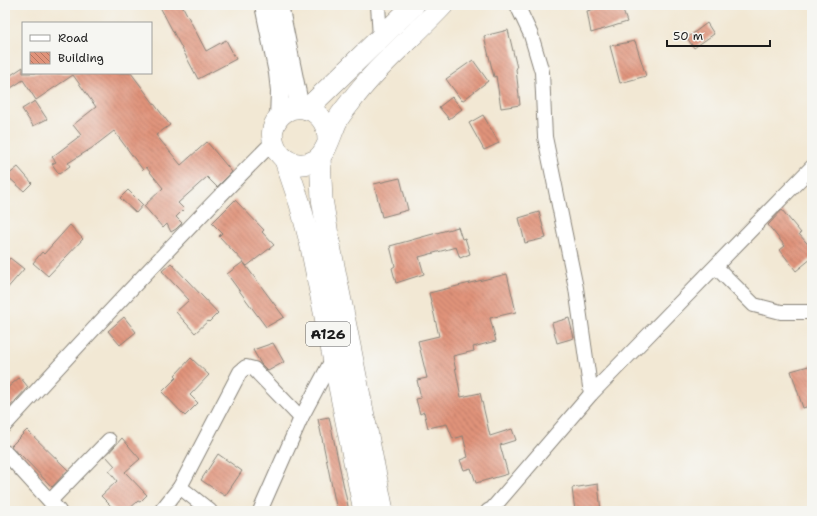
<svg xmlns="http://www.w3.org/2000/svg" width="817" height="516" font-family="'Shantell Sans',sans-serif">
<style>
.building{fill:url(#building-back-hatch)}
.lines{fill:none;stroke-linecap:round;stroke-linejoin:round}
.minor-casing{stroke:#878278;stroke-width:16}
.major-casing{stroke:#878278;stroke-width:20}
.highway-casing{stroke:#878278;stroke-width:22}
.minor{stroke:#fff;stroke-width:14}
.major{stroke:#fff;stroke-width:18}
.highway{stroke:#fff;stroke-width:21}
.labels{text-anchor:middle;stroke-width:3;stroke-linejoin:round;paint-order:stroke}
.shield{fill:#f6f6f2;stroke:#5d5d5c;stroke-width:1}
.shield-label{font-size:14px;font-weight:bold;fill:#1c1c1c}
</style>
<defs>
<pattern id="building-back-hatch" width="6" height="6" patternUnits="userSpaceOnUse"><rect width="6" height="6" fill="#e0937a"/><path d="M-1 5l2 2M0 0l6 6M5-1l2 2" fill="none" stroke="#b57763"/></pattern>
</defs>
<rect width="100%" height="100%" fill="#f6f6f2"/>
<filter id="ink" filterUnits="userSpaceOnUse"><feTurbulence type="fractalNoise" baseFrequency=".025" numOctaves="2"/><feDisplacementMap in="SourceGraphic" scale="8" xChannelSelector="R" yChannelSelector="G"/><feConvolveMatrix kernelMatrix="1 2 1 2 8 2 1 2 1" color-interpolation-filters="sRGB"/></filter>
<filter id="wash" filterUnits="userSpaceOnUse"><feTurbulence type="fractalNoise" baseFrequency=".012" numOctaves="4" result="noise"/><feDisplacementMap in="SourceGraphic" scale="16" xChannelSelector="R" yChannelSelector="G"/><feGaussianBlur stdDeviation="0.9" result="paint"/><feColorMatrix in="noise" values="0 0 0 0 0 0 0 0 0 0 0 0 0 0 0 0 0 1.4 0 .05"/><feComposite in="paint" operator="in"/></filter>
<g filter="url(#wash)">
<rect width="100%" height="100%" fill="#f2e8d4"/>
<g id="blocks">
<g class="building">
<path d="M159 5H182L206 51 226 40 236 59 198 79Z"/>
<path d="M608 5H621L627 22 591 33 587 11Z"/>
<path d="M707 23 714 34 694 48 687 38Z"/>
<path d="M508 30 517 68 516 69 520 105 501 108 496 76 494 77 484 36Z"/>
<path d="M635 41 646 76 620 83 610 46Z"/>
<path d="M473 60 488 81 462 101 446 79Z"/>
<path d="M23 67V73H131L170 125 156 135 181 165 207 142 232 172 217 187 207 177 178 203 184 209 176 217 182 223 176 229 171 232 167 224 163 228 144 206 163 188 146 167 143 170 114 131 92 148 68 163 70 166 59 174 52 164 56 162 52 157 81 135 73 125 96 107 73 75 36 100 23 80 5 92V79Z"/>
<path d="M452 97 462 109 449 119 439 107Z"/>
<path d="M35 101 47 119 33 126 22 109Z"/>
<path d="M483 115 499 143 484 150 469 123Z"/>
<path d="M18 167 32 183 24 191 7 176Z"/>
<path d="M400 178 408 210 382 217 374 184Z"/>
<path d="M128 190 143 205 136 213 120 198Z"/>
<path d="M235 200 264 230 262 232 274 245 247 266 219 236 222 233 212 223Z"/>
<path d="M782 210 801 233 799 234 812 249V258L796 271 780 250 785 246 768 225Z"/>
<path d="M539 212 546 238 525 243 519 218Z"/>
<path d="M70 225 83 239 48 276 33 263 42 252 44 254Z"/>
<path d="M458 227 462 239 465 238 470 254 460 258 456 247 419 257 424 274 396 283 392 268 395 266 390 246Z"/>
<path d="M10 258 24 269 5 291V264Z"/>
<path d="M243 262 284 317 266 327 227 274Z"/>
<path d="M171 263 218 313 209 322 208 321 195 333 176 312 189 300 162 271Z"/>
<path d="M507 274 516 312 490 318 496 341 473 347 474 351 453 356 461 397 480 393 490 436 512 429 516 440 500 445 508 474 476 483 471 468 464 470 460 460 468 457 463 436 453 439 447 424 428 428 424 412 420 414 416 399 421 398 417 380 427 378 418 341 439 336 429 293Z"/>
<path d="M124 317 136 332 120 345 108 331Z"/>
<path d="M569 318 574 338 557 343 552 323Z"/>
<path d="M273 343 284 362 268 371 261 364 253 350Z"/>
<path d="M191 358 209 375 190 395 198 403 185 416 162 392 177 377 175 375Z"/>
<path d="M812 365V405L803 408 791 371Z"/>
<path d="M20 377 28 387 5 412V390Z"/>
<path d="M329 417 349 511H337L318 419Z"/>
<path d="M27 430 68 470 52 487 19 453 18 454 11 446Z"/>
<path d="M122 438 140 459 125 472 147 495 140 502 138 501 127 511H116L101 496 117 481 109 471 115 466 106 456Z"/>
<path d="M218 454 242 471 225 496 201 480Z"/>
<path d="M598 484 601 511H575L572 488Z"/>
</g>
</g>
</g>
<g filter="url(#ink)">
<use href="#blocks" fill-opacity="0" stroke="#878278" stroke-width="1"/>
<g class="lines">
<defs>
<g id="minor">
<path d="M378 5 380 38"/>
<path d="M517 5 531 35 542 72 545 137 576 288 591 394"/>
<path d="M716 267 754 305 781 312H812"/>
<path d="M5 425C93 329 181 234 273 142"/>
<path d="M5 452 59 511"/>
<path d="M180 487 210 511"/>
<path d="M50 501 109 440"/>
<path d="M161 511 180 487 240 372 246 367 254 369 301 418"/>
<path d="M260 511 301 418 333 358"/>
<path d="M488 511 492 509 591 394 812 167"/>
</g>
<g id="major">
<path d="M264 5 278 73 280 91 279 118"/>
<path d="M279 5 300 108"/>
</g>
<g id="highway">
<path d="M307 109 414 5"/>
<path d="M328 140C328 103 282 96 273 129 271 137 274 145 278 152 287 164 302 168 316 160 327 153 331 133 337 121 340 115 345 109 349 104 376 67 412 38 443 5"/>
<path d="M320 157 322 199 329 241 383 511"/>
<path d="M285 160 300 204 310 242 364 511"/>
</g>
</defs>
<use href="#minor" class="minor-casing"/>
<use href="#major" class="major-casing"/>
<use href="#highway" class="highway-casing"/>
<use href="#minor" class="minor"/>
<use href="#major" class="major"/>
<use href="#highway" class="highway"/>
</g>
</g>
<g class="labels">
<rect class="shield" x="306" y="322" width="44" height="24" rx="3"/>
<g class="shield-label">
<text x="328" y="339">A126</text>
</g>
</g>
<rect width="817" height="516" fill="none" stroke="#f6f6f2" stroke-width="20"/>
<rect x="22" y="22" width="130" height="52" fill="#f6f6f2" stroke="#9f9f9c"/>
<rect x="30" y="35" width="20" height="6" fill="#ffffff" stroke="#9f9f9c"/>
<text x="58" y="42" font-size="12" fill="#1c1c1c">Road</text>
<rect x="30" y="52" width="20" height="12" fill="url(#building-back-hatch)" stroke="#9f9f9c"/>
<text x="58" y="62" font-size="12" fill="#1c1c1c">Building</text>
<path d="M667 40v6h103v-6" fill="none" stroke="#1c1c1c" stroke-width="2"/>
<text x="673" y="40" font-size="12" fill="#1c1c1c" stroke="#f6f6f2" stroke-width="3" paint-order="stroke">50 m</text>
</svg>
